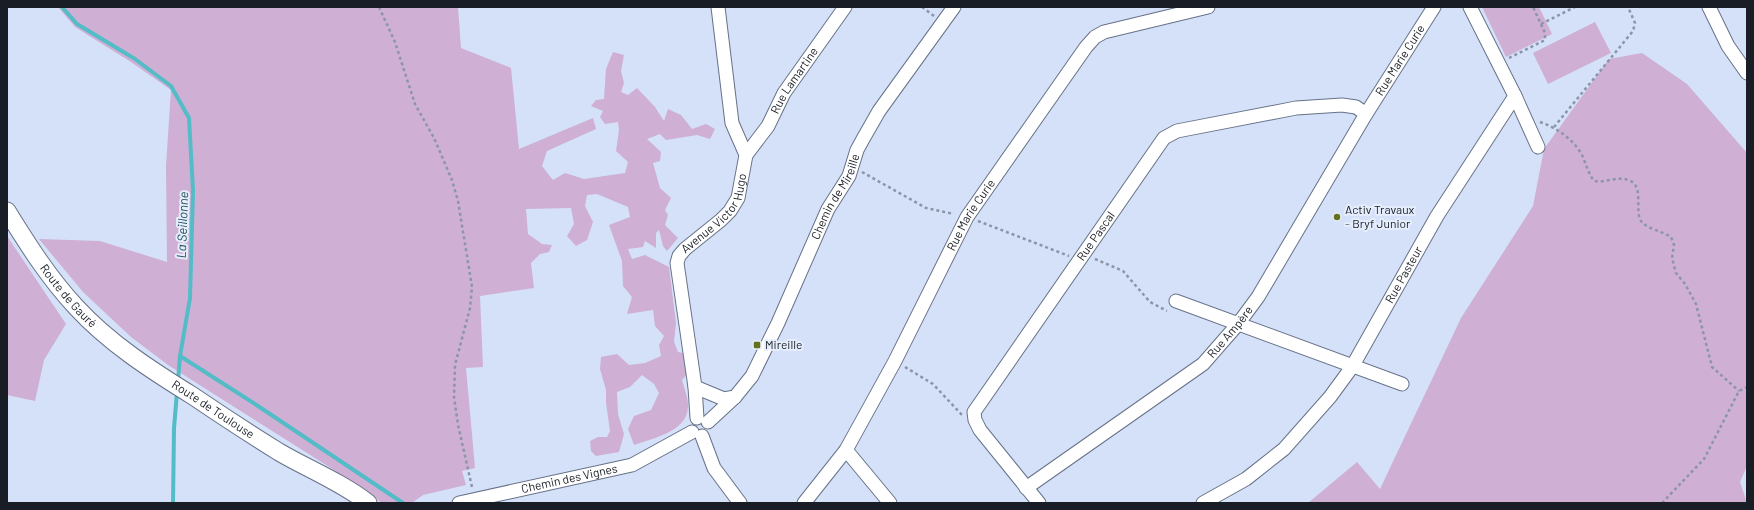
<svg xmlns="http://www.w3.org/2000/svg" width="1754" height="510" font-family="Barlow,sans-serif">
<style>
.green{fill:#cfafd4}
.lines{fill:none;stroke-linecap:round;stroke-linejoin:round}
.stream{stroke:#53bcc7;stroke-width:4}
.minor-casing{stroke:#677288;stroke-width:15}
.tertiary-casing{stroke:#677288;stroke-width:19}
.path{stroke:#8b95a7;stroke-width:2.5;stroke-dasharray:3 3;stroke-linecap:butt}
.minor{stroke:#fff;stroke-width:13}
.tertiary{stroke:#fff;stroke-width:17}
.poi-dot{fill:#65721d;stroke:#e6eefd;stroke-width:1.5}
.labels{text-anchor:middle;stroke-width:4;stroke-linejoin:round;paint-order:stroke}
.street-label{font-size:12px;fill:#191e26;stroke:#e6eefd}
.poi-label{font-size:12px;fill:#191e26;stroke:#e6eefd;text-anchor:start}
.water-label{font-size:13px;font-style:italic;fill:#225055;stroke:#e6eefd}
</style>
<rect width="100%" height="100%" fill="#d4e1f9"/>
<g class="green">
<path d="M58 7H458L461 48 511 68 519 149 593 118 596 129 547 151 542 166 553 180 565 173 584 179 625 173 628 162 616 151 619 130 618 122 605 124 600 117 603 111 591 106 596 100 604 99 606 69 613 52 624 55 621 71 624 83 621 92 628 95 637 88 655 107 664 121 668 109 681 115 692 129 706 124 715 129 710 139 697 135 666 140 660 134 647 139 661 152 660 161 653 163 660 188 671 198 665 210 668 215 665 225 678 238 667 251 663 246 659 230 656 233V248L645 241 643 247 628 249 632 259 645 255 669 267 676 323 674 342 678 352 683 353 689 372 682 380C684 388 689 400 688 408 686 432 653 438 634 445L628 429 634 416 651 410 659 393 654 384 642 375 630 387 617 392 618 414 624 434 619 452 596 456 591 451 590 441 598 437H607L610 431 606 403V390L600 369 601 357 617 354 629 365 645 363 661 356 659 345 664 336 655 326 653 310 627 314 632 297 623 286 622 261 609 225 630 217 628 207 597 194 587 195 585 206 593 222 587 240 576 246 567 236 574 224 571 208 526 209 528 234 542 244 552 245 549 252 540 254 531 263 534 288 480 296 483 367 466 368 475 468 462 471 466 485 423 495 412 503H382L334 470 168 365 131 337 83 292 39 239 100 241 167 262 166 166 171 90 131 62 75 27Z"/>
<path d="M1482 7H1539L1552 34 1506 57Z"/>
<path d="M1595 22 1611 53 1548 84 1533 53Z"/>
<path d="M1642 53 1687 84 1747 153V466L1740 482 1747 503H1308L1357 462 1380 489 1461 318 1533 206 1544 149 1609 59Z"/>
<path d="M7 236 66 324 44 360 35 401 7 395Z"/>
</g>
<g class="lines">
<g class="stream">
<path d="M62 7 77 24 135 59 171 86 189 118 193 191 190 298 180 356 178 381"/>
<path d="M180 356 258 406 403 503"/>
<path d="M173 503 174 428 177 392"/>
</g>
<defs>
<g id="minor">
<path d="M1709 7 1728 46 1747 73"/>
<path d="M1515 96 1538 147"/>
<path id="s1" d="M746 155 768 126 784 93 845 7"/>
<path d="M1176 301 1402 384"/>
<path d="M695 387 724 399 735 397"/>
<path id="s2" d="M697 418 695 387 677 263 679 256 685 249 721 220 730 211 738 198 746 155 732 123 718 7"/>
<path id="s3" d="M708 422 735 397 752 376 778 323 828 209 849 176 857 150 863 139 879 111 954 7"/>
<path d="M702 436 714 468 740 503"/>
<path d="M846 450 890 503"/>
<path id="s4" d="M1026 488 1203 364 1238 324 1258 297 1366 114 1434 7"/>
<path id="s5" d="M459 503 632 465 692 432"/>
<path id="s6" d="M804 503 846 450 895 361 967 217 1086 47 1095 37 1104 32 1208 7"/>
<path id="s7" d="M1039 503 980 430 975 420 974 412 1164 138 1177 131 1296 108 1342 105 1356 107 1366 114"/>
<path id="s8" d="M1203 503 1246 479 1284 449 1330 397 1352 367 1437 216 1515 96 1470 7"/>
</g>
<g id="tertiary">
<path id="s9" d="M7 211C28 245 49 278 76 307 109 343 151 370 193 396 221 415 250 434 279 452 308 469 341 482 368 503"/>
</g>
</defs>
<use href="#minor" class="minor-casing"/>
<use href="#tertiary" class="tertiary-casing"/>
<g class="path">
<path d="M379 7 395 42 415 104 434 138 452 180 458 201 472 287 470 308 455 365 454 397 458 425 472 487"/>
<path d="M922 7 934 16"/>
<path d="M1541 24 1575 7"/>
<path d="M1509 58 1545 40V33L1533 7"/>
<path d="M1540 122C1557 128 1573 139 1582 155 1586 164 1588 173 1594 181 1606 183 1617 176 1628 180 1645 185 1634 210 1641 221 1645 228 1664 232 1671 237L1674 245 1672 258 1676 273 1685 284 1696 304 1712 367 1739 391"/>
<path d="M1554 127 1633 31 1635 23 1628 7"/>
<path d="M862 172 926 208 954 214"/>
<path d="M978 221 1069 256"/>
<path d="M1095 259 1123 271 1150 302 1167 311"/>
<path d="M905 367 933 384 962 415"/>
<path d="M1662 503 1704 459 1739 391 1747 387"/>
</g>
<use href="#minor" class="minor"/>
<use href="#tertiary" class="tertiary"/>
</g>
<g class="poi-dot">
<circle cx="1337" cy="217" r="4"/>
<rect x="753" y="341" width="8" height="8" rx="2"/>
</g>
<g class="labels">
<g class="street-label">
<text dy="4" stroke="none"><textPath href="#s4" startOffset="579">Rue Marie Curie</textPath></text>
<text dy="4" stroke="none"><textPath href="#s1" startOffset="89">Rue Lamartine</textPath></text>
<text dy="4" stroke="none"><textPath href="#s3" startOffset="262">Chemin de Mireille</textPath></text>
<text dy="4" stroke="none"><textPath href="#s2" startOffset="221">Avenue Victor Hugo</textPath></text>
<text dy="4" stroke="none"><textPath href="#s6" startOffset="334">Rue Marie Curie</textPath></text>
<text dy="4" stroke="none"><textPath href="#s7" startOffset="327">Rue Pascal</textPath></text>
<text dy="4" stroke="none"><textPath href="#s8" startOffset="310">Rue Pasteur</textPath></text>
<text dy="4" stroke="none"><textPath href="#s9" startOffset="105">Route de Gauré</textPath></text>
<text dy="4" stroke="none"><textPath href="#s4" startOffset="258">Rue Ampère</textPath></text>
<text dy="4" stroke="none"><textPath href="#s9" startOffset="290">Route de Toulouse</textPath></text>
<text dy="4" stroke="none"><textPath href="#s5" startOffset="113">Chemin des Vignes</textPath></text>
</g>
<g class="poi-label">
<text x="1345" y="214">Activ Travaux<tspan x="1345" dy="14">- Bryf Junior</tspan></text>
<text x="765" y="349">Mireille</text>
</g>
<g class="water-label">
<text transform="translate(182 225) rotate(-88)" y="5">La Seillonne</text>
</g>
</g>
<rect width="1754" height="510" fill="none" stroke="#191e26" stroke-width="16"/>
</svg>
